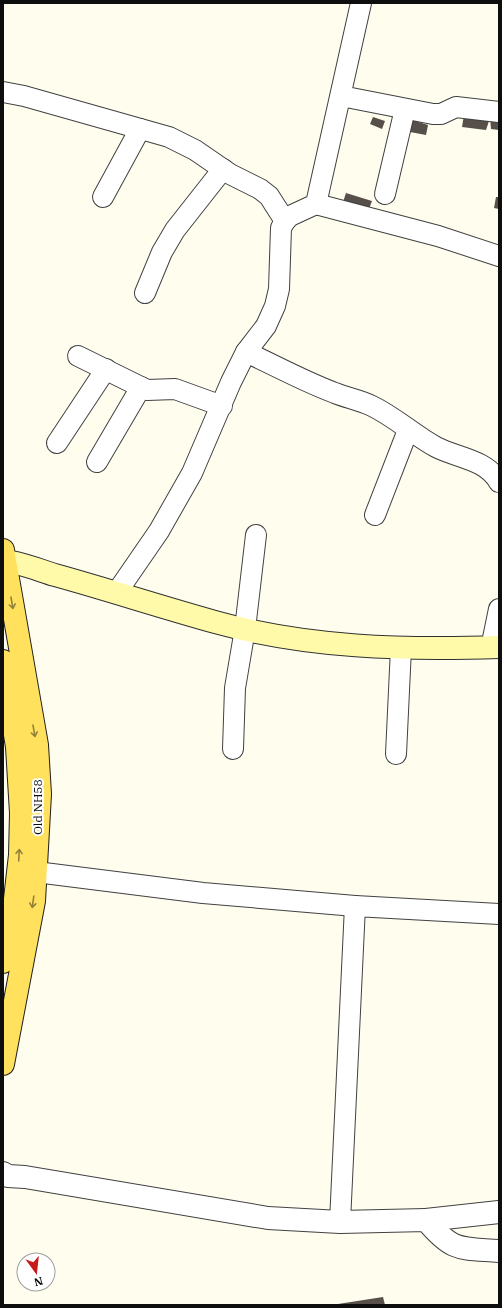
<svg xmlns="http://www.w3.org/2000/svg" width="502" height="1308" font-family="'IBM Plex Serif',serif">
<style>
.building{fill:#574f49}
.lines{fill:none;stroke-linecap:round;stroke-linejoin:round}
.minor-casing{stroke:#414141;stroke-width:22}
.tertiary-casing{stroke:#414141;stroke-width:24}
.secondary-casing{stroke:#303030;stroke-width:24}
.primary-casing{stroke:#1f1f1f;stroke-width:24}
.minor{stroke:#fff;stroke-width:20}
.tertiary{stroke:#fff;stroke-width:22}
.secondary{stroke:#fffaa9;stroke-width:22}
.primary{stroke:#ffe15e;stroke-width:22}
.oneway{stroke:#93823a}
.labels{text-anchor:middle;stroke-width:4;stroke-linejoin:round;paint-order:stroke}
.street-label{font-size:12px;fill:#0e0e0e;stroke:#fff}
</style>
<rect width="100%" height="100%" fill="#fffdee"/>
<g class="building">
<path d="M464 115 490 118 499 120V130L491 129 490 118 486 130 462 127Z"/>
<path d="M373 117 385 121 382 129 370 124Z"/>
<path d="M412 120 428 125 426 135 410 132Z"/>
<path d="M346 193 372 201 369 209 342 205Z"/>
<path d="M496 197H499V209L494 208Z"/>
<path d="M383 1297 385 1305H338V1304Z"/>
</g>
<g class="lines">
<defs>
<g id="minor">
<path d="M3 92 24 96 169 137 195 150 230 174 260 189 269 196 285 221"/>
<path d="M341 96 433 114H441L456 107 499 112"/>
<path d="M385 194 405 109"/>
<path d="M103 197 140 129"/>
<path d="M316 204 438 236 499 256"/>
<path d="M145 293 162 252 175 230 223 169"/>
<path d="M246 352C276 366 305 382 335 393 347 398 360 400 372 406 395 417 414 435 436 447 457 458 486 459 499 482"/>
<path d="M78 356 147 390 175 389 222 406"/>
<path d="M57 443 106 369"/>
<path d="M97 462 141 387"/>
<path d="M375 515 408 430"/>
<path d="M117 592 159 531 192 473 231 382 246 352 266 326 275 306 279 289 281 228 285 221 290 216 316 204 361 3"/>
<path d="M491 648 499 609"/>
<path d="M233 749 235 688 245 629 256 535"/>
<path d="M396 754 401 648"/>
<path d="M36 872 203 893 355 906"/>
<path d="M340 1222 355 906 499 914"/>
</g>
<g id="tertiary">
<path d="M3 1173 8 1176 25 1177 268 1218 340 1222 426 1220C453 1252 459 1248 499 1251"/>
<path d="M426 1220 499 1212"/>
</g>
<path id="secondary" d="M3 561C17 561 41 571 55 575 109 590 161 607 215 622 308 648 403 650 499 647"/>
<g id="primary">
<path d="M3 550 37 745 40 794 34 901 3 1064"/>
<path d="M3 661 17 747 21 813 20 855 15 899 3 962"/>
</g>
</defs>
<use href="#minor" class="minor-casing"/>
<use href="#tertiary" class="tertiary-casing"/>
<use href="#secondary" class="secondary-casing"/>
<use href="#primary" class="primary-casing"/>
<use href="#minor" class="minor"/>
<use href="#tertiary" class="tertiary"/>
<use href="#secondary" class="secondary"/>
<use href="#primary" class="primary"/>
</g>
<defs><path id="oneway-shaft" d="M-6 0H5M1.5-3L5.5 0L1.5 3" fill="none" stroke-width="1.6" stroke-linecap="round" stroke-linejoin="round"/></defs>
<g class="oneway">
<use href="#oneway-shaft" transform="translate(12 603) rotate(80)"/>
<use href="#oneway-shaft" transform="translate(34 731) rotate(80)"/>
<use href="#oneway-shaft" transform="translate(19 855) rotate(-87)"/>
<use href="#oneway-shaft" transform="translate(33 902) rotate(98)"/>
</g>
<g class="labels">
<g class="street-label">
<text transform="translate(38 807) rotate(-90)" y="4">Old NH58</text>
</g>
</g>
<rect width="502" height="1308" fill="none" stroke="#0e0e0e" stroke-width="8"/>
<g transform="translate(36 1272) rotate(165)"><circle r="19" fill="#ffffff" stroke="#9f9f9f"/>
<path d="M0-3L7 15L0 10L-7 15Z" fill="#c81c1b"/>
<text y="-6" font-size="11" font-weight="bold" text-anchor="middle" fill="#0e0e0e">N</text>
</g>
</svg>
